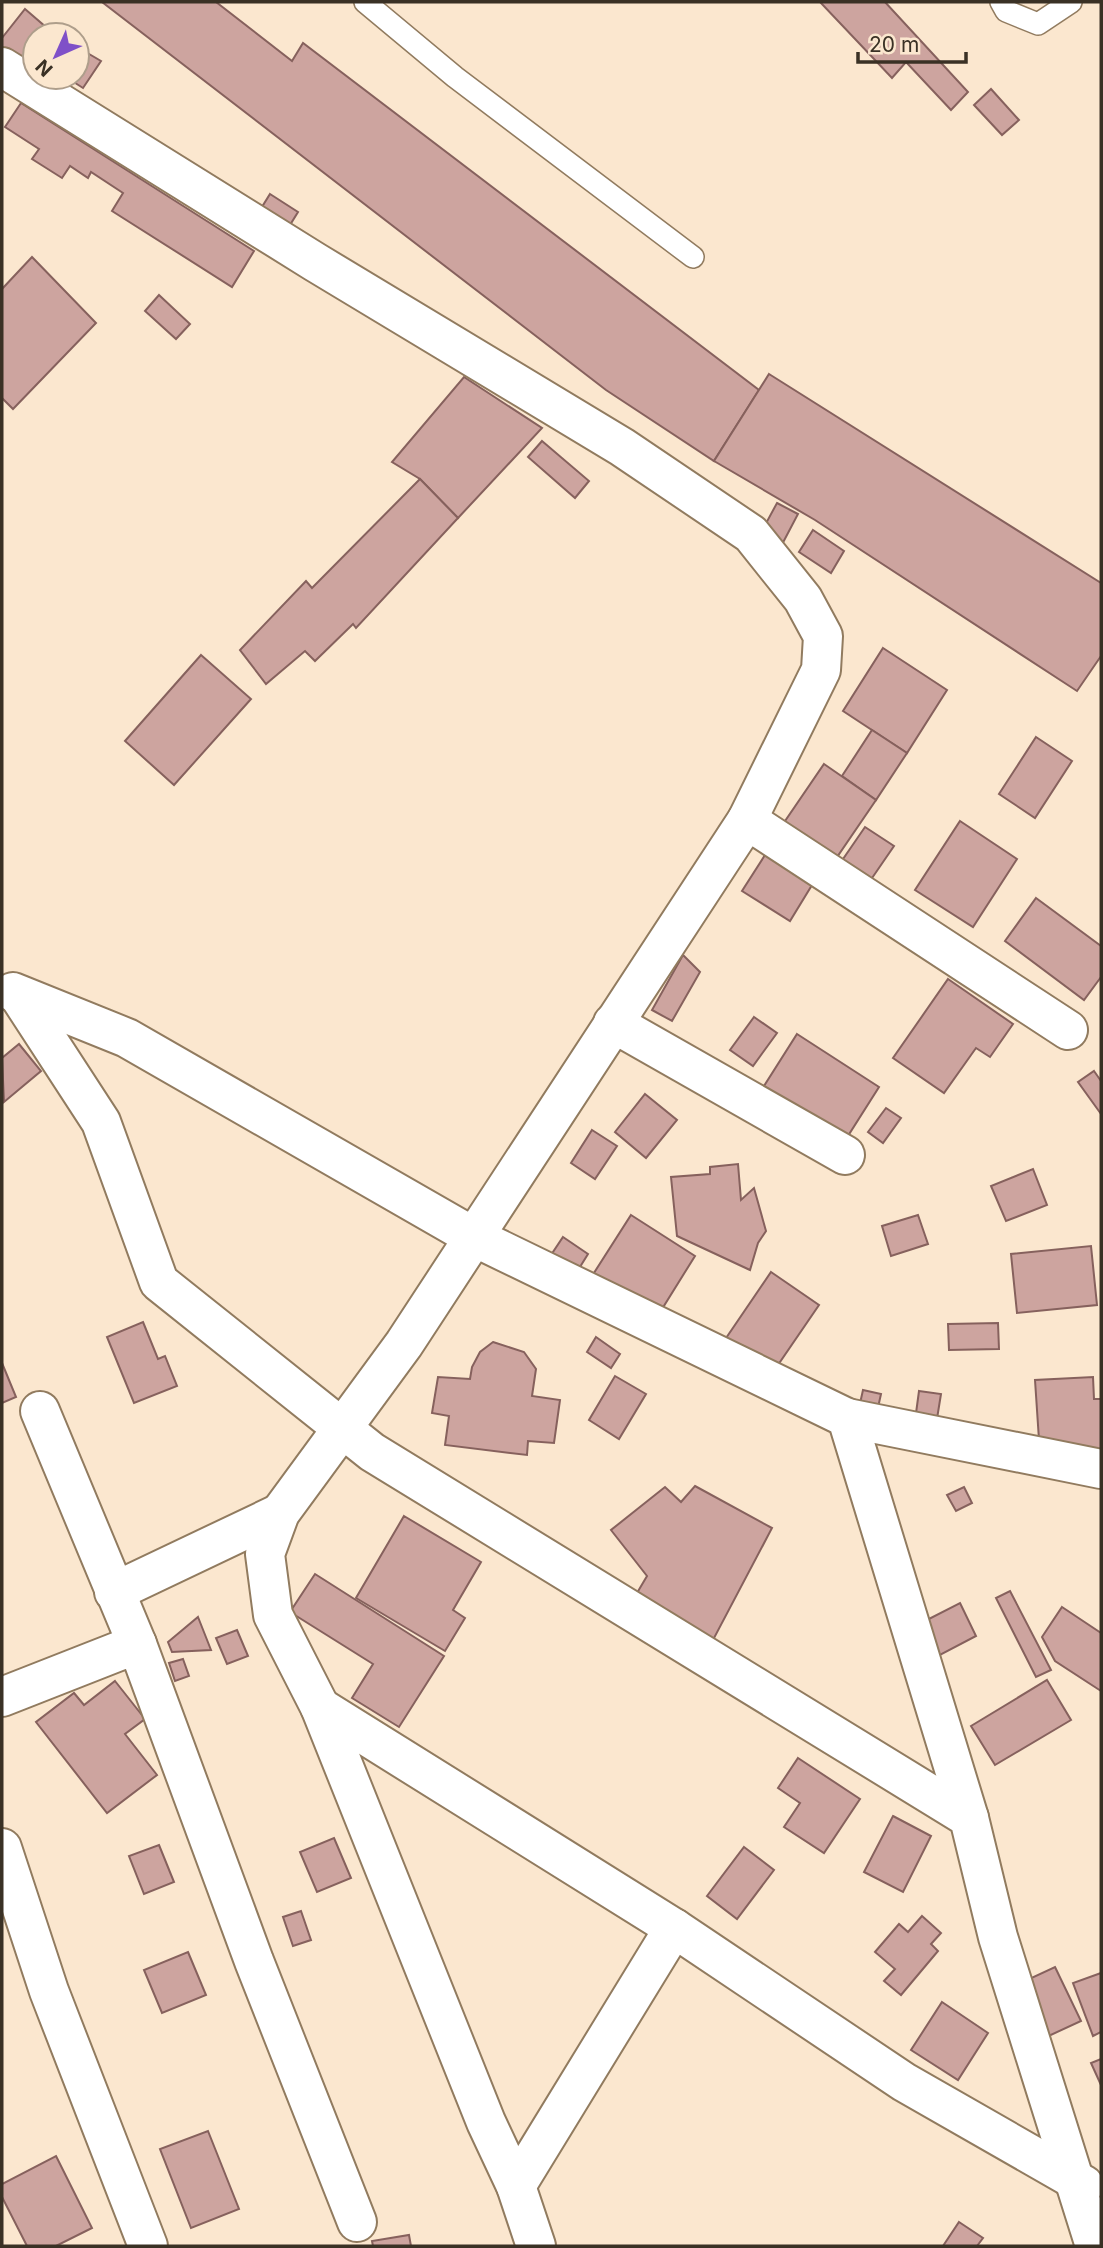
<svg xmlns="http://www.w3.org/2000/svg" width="1103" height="2248" font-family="Inter,sans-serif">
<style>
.building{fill:#cda49f;stroke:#86615d;stroke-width:2}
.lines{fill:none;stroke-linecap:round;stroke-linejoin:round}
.service-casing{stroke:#917b5f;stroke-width:24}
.minor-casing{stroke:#917b5f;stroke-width:42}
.service{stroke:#fff;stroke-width:21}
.minor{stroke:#fff;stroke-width:38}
</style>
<rect width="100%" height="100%" fill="#fbe7cf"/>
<g class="building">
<path d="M102 2H216L292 61 303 43 759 390 714 461 606 390Z"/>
<path d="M820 2H885L968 92 951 110 906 62 892 78Z"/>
<path d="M25 9 47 28 42 35H35V46L22 67 2 54V38Z"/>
<path d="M35 46V77H77V47L101 61 83 88 69 79 56 98 18 73Z"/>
<path d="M991 89 1019 120 1002 135 974 105Z"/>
<path d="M21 103 254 251 232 287 112 211 123 193 91 172 88 178 70 166 62 178 32 159 39 149 5 127Z"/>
<path d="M270 194 298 212 285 233 257 215Z"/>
<path d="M32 257 96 323 13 409 2 398V289Z"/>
<path d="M159 295 190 324 176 339 145 311Z"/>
<path d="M769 374 1101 583V656L1077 691 815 520 714 461Z"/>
<path d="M464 377 542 428 458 518 420 479 392 462Z"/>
<path d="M542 441 589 481 575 498 528 457Z"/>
<path d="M420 479 458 518 356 628 353 624 315 661 305 651 266 684 240 650 306 581 312 588Z"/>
<path d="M777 503 798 514 778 552 757 540Z"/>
<path d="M813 530 844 551 831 573 799 552Z"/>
<path d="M883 648 947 690 907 753 843 711Z"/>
<path d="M201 655 251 699 174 785 125 741Z"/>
<path d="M872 730 907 753 876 800 842 776Z"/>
<path d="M1036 737 1072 761 1035 818 999 794Z"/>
<path d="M824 764 876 800 835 860 783 824Z"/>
<path d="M960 821 1017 859 973 927 915 890Z"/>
<path d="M865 827 894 846 870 881 841 862Z"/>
<path d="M765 855 812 885 790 921 742 891Z"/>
<path d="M1036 898 1101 946V977L1084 1000 1005 941Z"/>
<path d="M683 955 700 972 672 1021 652 1010Z"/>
<path d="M948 979 1013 1024 990 1057 976 1048 944 1093 893 1058Z"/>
<path d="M754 1017 777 1033 753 1066 730 1050Z"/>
<path d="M797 1034 879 1087 846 1139 764 1086Z"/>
<path d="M19 1044 41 1071 4 1102 2 1058Z"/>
<path d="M1094 1071 1101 1081V1114L1078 1082Z"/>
<path d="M645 1094 677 1120 646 1158 615 1132Z"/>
<path d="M886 1108 901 1118 883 1143 868 1132Z"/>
<path d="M592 1130 617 1146 595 1179 571 1163Z"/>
<path d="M738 1164 741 1200 754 1188 766 1231 758 1243 750 1270 677 1236 671 1177 710 1174V1167Z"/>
<path d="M1033 1169 1047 1205 1006 1221 991 1186Z"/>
<path d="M631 1215 695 1256 657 1317 592 1276Z"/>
<path d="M918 1215 928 1244 891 1256 882 1226Z"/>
<path d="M563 1237 588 1254 575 1275 549 1258Z"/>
<path d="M1091 1246 1097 1305 1017 1313 1011 1254Z"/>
<path d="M771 1272 819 1305 769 1378 722 1344Z"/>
<path d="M143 1322 158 1359 165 1356 177 1386 134 1403 107 1337Z"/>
<path d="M998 1323 999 1349 949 1350 948 1324Z"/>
<path d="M596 1337 620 1354 611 1368 587 1352Z"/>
<path d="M493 1342 524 1352 536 1369 532 1396 560 1400 554 1443 528 1441 527 1455 445 1445 449 1416 432 1413 438 1377 470 1379 472 1367 480 1352Z"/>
<path d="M2 1363 16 1397 2 1403Z"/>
<path d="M615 1376 646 1394 619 1439 589 1420Z"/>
<path d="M1093 1377 1094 1399H1101V1451L1040 1455 1035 1380Z"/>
<path d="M863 1390 881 1394 877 1412 859 1408Z"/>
<path d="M919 1391 941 1394 935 1431 914 1428Z"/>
<path d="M695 1486 772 1528 713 1640 634 1598 647 1576 611 1530 665 1487 681 1502Z"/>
<path d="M964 1487 972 1503 956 1511 947 1495Z"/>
<path d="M404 1516 481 1562 453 1610 465 1618 445 1651 356 1598Z"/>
<path d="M315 1574 444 1656 399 1727 352 1698 373 1664 290 1612Z"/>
<path d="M1010 1591 1051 1670 1036 1677 996 1598Z"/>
<path d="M960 1603 976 1636 938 1656 921 1623Z"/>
<path d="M1062 1607 1101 1633V1691L1055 1661 1042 1637Z"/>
<path d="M198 1617 211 1650 172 1652 168 1642Z"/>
<path d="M237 1630 248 1656 227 1664 216 1638Z"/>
<path d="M183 1659 189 1676 175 1681 169 1663Z"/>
<path d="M1047 1680 1071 1720 995 1765 971 1726Z"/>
<path d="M115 1681 145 1719 125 1734 157 1775 107 1813 36 1722 74 1693 84 1705Z"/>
<path d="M798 1758 860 1799 824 1853 784 1827 800 1803 778 1788Z"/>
<path d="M893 1816 931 1836 903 1892 864 1872Z"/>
<path d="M334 1838 351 1878 317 1892 300 1852Z"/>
<path d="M159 1845 174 1882 144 1894 129 1856Z"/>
<path d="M744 1847 774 1870 737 1919 707 1896Z"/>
<path d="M301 1911 311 1940 293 1946 283 1917Z"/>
<path d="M922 1916 941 1933 931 1944 938 1951 901 1995 884 1981 895 1969 875 1952 899 1924 908 1932Z"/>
<path d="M188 1952 206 1995 162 2013 144 1970Z"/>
<path d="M1055 1967 1081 2021 1042 2039 1027 1980Z"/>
<path d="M1101 1973V2032L1093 2036 1073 1983Z"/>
<path d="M942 2002 988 2033 958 2080 911 2050Z"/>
<path d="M1101 2059V2085L1091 2063Z"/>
<path d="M208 2131 239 2209 191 2228 160 2149Z"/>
<path d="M56 2156 92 2228 56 2246H27L2 2197V2184Z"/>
<path d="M959 2222 983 2238 977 2246H943Z"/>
<path d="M409 2235 411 2246H373L372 2241Z"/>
</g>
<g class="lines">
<defs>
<g id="service">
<path d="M365 2 455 77 693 257"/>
<path d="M1001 2 1006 11 1038 24 1071 2"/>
</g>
<g id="minor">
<path d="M2 67 315 262 622 447 751 534 803 599 823 636 821 670 747 820"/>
<path d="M13 992 127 1038 472 1236 847 1418 969 1818"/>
<path d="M19 996 101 1122 159 1282 372 1452 969 1818 998 1937 1095 2246"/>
<path d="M613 1023 845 1155"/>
<path d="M40 1411 137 1644"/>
<path d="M847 1418 1101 1469"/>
<path d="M114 1592 280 1513"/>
<path d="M2 1697 137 1644 254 1961 357 2222"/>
<path d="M320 1707 674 1928 904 2082 1084 2185"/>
<path d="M2 1848 49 1991 148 2246"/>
<path d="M516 2186 674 1928"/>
<path d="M536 2246 516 2186 486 2122 320 1707 273 1615 265 1554 280 1513 404 1344 747 820 1068 1030"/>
</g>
</defs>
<use href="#service" class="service-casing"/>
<use href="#minor" class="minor-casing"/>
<use href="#service" class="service"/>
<use href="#minor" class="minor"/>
</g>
<rect width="1103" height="2248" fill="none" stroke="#3a3125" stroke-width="7"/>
<g transform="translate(56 56) rotate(225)"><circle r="33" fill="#fbe7cf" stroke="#ae9e8b" stroke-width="2"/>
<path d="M0-5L12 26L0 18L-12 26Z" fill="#7f50c8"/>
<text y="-10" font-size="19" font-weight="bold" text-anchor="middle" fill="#3a3125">N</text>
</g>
<path d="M858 52v10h108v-10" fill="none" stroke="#3a3125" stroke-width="3.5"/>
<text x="869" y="52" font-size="21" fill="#3a3125" stroke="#fbe7cf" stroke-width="5" paint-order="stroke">20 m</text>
</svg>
